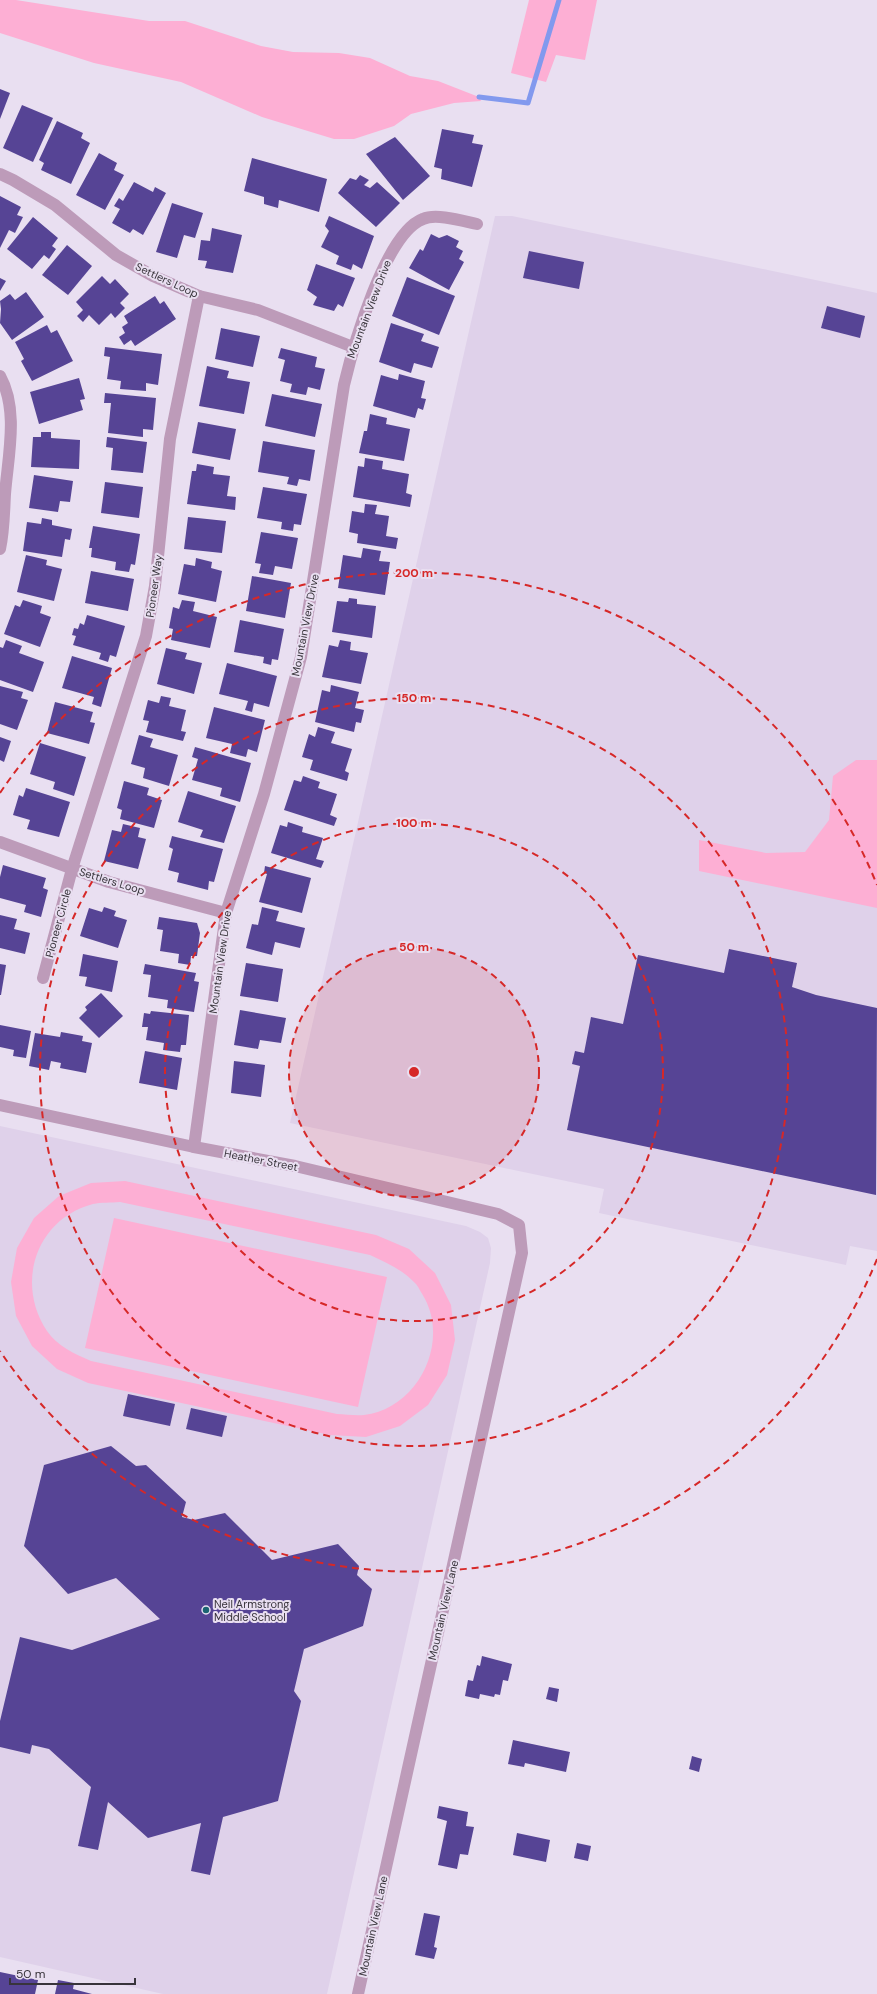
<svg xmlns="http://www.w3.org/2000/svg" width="877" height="1994" font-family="'DM Sans',sans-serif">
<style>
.built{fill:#dfd1ea}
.green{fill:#fdafd4;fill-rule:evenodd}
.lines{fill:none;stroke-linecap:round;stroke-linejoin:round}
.stream{stroke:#8299ee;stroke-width:5}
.building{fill:#564495}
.minor{stroke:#bd9bb9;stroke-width:12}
.ring{fill:none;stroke:#d62828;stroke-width:2;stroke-dasharray:7 5}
.poi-dot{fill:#1b6472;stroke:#e9dff1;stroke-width:1.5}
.labels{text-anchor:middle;stroke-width:4;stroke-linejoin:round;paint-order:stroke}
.street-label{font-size:11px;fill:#38343b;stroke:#e9dff1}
.poi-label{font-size:11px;fill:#38343b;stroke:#e9dff1;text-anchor:start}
.centre{fill:#d62828;stroke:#e9dff1;stroke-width:2}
.ring-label{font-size:12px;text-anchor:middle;font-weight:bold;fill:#d62828;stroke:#e9dff1;stroke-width:4;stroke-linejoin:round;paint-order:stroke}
</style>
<rect width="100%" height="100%" fill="#e9dff1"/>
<g class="built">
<path d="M495 216H512L877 293V1251L850 1246 846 1265 599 1213 604 1189 290 1123Z"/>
<path d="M0 1126 466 1226 480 1232 488 1238 491 1248 490 1263 327 1994H163L0 1957Z"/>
</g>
<g class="green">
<path d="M0 0H16L149 21H185L261 46 293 52 339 53 370 58 410 76 438 81 479 97 481 101 454 103 411 114 394 126 354 139H334L262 117 181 82 94 63 0 33Z"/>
<path d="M529 0H597L585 60 556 55 546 82 511 73Z"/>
<path d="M856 760H877V908L699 871V840L766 853 805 852 829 820 833 776Z"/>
<path d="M125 1181 376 1235 409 1249 435 1273 451 1305 455 1340 447 1375 428 1405 400 1426 366 1437 330 1435 88 1383 57 1369 32 1346 16 1316 11 1282 17 1248 34 1218 59 1196 91 1183ZM120 1202 370 1255C387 1263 402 1269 416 1284 419 1288 422 1294 425 1299 449 1345 417 1409 364 1415 355 1416 345 1414 337 1414L91 1361C75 1354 57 1346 47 1331 15 1283 36 1219 93 1204 101 1202 111 1203 120 1202Z"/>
<path d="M114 1218 387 1277 358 1407 85 1348Z"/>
</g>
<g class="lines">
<path class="stream" d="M479 97 528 103 559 0"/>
</g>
<g class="building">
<path d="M0 89 10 93 0 119Z"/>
<path d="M22 105 53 118 33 162 3 148Z"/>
<path d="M57 121 83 133 81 138 90 143 71 184 41 170 44 163 39 160Z"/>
<path d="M442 129 474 135 472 143 483 145 472 187 441 179 442 169 434 167Z"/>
<path d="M395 137 430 176 403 200 366 154Z"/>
<path d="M99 153 117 163 114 170 124 175 105 210 76 195Z"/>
<path d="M252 158 327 179 319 212 279 200 278 208 264 204V197L244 191Z"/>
<path d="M360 175 369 180 364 185 370 188 377 182 400 203 376 227 338 193 350 178 356 180Z"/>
<path d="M134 182 153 192 155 187 166 193 143 235 133 229 130 233 112 223 120 209 114 206 119 198 123 201Z"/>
<path d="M0 196 21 207 17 215 23 217 15 233 9 230 0 248Z"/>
<path d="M172 203 203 213 195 238 184 235 177 258 156 252Z"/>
<path d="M329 216 374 236 362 269 353 264 351 270 336 264 339 256 321 247 329 231 325 226Z"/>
<path d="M33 217 58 238 52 246 56 249 49 259 44 255 32 269 7 249Z"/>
<path d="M212 228 242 235 233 273 205 268 207 261 198 260 201 240 210 241Z"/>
<path d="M431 234 439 238 447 235 459 241 456 247 463 251 459 259 464 262 449 290 409 268 420 249 423 251Z"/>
<path d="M67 245 92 266 68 295 42 275Z"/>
<path d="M529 251 584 262 579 289 523 278Z"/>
<path d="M316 264 355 278 343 307 338 304 334 311 313 305 317 297 307 290Z"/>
<path d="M102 276 110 284 115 279 129 294 120 303 125 308 115 318 111 313 99 325 89 315 83 322 77 316 83 310 76 302Z"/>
<path d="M407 277 455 296 439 335 392 316Z"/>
<path d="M0 278 6 281 0 291Z"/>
<path d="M26 292 44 317 12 340 0 323 1 309 0 301 10 294 15 300Z"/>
<path d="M155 296 160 304 164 301 176 319 135 346 131 340 124 345 119 337 125 333 122 327 128 323 124 316Z"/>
<path d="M827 306 865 316 860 338 821 328Z"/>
<path d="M391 323 424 334 421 341 439 347 432 368 414 363 411 373 379 362Z"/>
<path d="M47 325 51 333 57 330 73 361 32 381 21 361 24 359 15 342Z"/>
<path d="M221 328 260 336 253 367 215 359Z"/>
<path d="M105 347 162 354 158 385 146 383V391L120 389 121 381 107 379 110 357 104 356Z"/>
<path d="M281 348 317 357 315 367 325 369 320 390 308 387 306 395 290 392 292 384 280 381 285 360 278 358Z"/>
<path d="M207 366 229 371 227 378 250 382 244 414 199 406Z"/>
<path d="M399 374 425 381 421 398 426 399 423 410 418 408 415 418 373 406 381 375 398 380Z"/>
<path d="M79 378 85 399 80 400 83 410 39 424 30 392Z"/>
<path d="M105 393 156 398 153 430 143 429V437L108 433 111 403H104Z"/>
<path d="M272 394 322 404 315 437 265 426Z"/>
<path d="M370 414 387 418 386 424 410 429 404 461 359 453 364 431H367Z"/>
<path d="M198 422 236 429 230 460 192 453Z"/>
<path d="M41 432H51V438L80 440 79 469 31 467 33 437H41Z"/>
<path d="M107 437 147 442 143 473 111 470 113 448 106 447Z"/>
<path d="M263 441 315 450 310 481 299 479 297 486 287 484 289 477 258 472Z"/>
<path d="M365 458 383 461 382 469 409 474 406 493 412 495 410 507 353 497 358 466 364 467Z"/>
<path d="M197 464 214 467 213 474 230 476 227 496 236 497 235 510 187 504 192 471H196Z"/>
<path d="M34 475 73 481 70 502 60 501 58 512 29 508Z"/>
<path d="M105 482 143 487 139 518 101 513Z"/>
<path d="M263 487 307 494 301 525 294 524 293 531 281 529 282 522 257 518Z"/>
<path d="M365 504 377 505 375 514 389 516 386 536 398 538 396 549 357 543 358 534 349 532 352 511 364 513Z"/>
<path d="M188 517 226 521 222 553 184 549Z"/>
<path d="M42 518 52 520V525L72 529 70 540 65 539 62 557 23 551 27 522 41 524Z"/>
<path d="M93 526 140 534 135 565 131 564 129 572 115 570 116 562 91 557 92 548H89Z"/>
<path d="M261 532 298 538 292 569 275 566 273 575 259 573 261 564 255 563Z"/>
<path d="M363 548 381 551 379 561 390 562 385 595 338 588 343 555 361 558Z"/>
<path d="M26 555 47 560 46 565 62 569 54 601 17 592Z"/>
<path d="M196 558 212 562 211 568 222 571 216 602 178 594 184 564 195 566Z"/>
<path d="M91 571 134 579 128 611 85 603Z"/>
<path d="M252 576 291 583 285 618 246 611Z"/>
<path d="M349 598 357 599V604L376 606 372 638 332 632 337 601 348 602Z"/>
<path d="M23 600 42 606 40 613 51 617 40 647 4 634 15 605 20 607Z"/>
<path d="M182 600 195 602 193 611 217 617 210 648 171 640 173 629 169 628 173 607 179 609Z"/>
<path d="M87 615 125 626 116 657 110 655 108 662 99 659 101 653 73 645 76 636 72 635 74 628 78 629 80 623 84 625Z"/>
<path d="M240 620 284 629 278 660 272 659 271 665 263 663 264 657 234 652Z"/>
<path d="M6 640 22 646 19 653 44 662 33 692 0 680V647L3 648Z"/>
<path d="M340 640 351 642 350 650 368 653 361 684 322 677 329 645 338 647Z"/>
<path d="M166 648 187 653 185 659 202 663 194 694 157 684Z"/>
<path d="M72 656 112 668 101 707 92 704 94 697 62 688Z"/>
<path d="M227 663 277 676 269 707 254 703 252 712 245 710 248 701 219 694Z"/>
<path d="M331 685 359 692 355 708 364 710 361 723 356 722 354 732 315 722 322 690 330 692Z"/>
<path d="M0 686 23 692 21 698 28 700 17 730 0 724Z"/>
<path d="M161 696 171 698 169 706 186 710 181 731 186 732 183 741 146 732 149 721 143 720 148 700 159 703Z"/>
<path d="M55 702 93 712 90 722 95 723 89 744 47 733Z"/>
<path d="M214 707 265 720 257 752 248 749 246 757 230 753 232 744 206 738Z"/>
<path d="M318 727 335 732 331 743 352 749 345 771 349 773 347 781 310 770 313 760 302 757 309 734 315 737Z"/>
<path d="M139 735 153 739 150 747 178 755 169 786 143 778 145 768 131 764Z"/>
<path d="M0 737 11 741 4 762 0 760Z"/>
<path d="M40 743 86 757 74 796 53 789 55 782 30 774Z"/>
<path d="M195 747 251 763 240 802 220 796 222 788 192 780 198 759 192 757Z"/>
<path d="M303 776 320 782 318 788 337 794 330 815 337 818 334 826 284 810 294 780 301 782Z"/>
<path d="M124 781 149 788 147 795 162 800 154 828 120 819 122 810 117 808Z"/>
<path d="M26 788 70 802 59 837 27 829 30 820 13 815 19 795 23 797Z"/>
<path d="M188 791 236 806 224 843 200 837 203 830 178 822Z"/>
<path d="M288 822 303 827 302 832 323 838 316 859 324 861 321 868 271 853 280 825 287 827Z"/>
<path d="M123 824 140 828 138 837 146 839 138 869 104 861 112 830 121 832Z"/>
<path d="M172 836 223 849 214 882 209 881 208 890 177 882 179 873 168 870 173 849 169 847Z"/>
<path d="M3 865 46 878 43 888 48 890 41 917 24 912 26 905 0 898V877Z"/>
<path d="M265 866 311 878 302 913 259 902 267 874 264 873Z"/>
<path d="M104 907 116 911 114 916 127 920 118 948 80 936 89 908 102 912Z"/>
<path d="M262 907 279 911 276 921 305 928 300 948 275 942 272 955 246 948 252 924 258 925Z"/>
<path d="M0 915 17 919 14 929 30 933 25 954 0 948Z"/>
<path d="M159 917 197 923 200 933 197 956H191L190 965 178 963 179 954 160 951 163 930 157 929Z"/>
<path d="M729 949 797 963 792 987 816 995 877 1008 876 1195 567 1130 580 1066 572 1064 575 1051 584 1053 591 1017 623 1024 638 955 724 973Z"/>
<path d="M83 954 118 961 112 992 85 986 87 977 79 976Z"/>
<path d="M246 963 283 969 278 1002 240 996Z"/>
<path d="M0 964 6 965 1 995H0Z"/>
<path d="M145 964 196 973 194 981 199 982 194 1012 167 1008 168 1000 148 997 151 975 143 974Z"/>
<path d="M101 993 123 1016 99 1038 79 1018 87 1010 85 1007Z"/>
<path d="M240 1010 286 1018 281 1043 260 1040 258 1049 234 1045Z"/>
<path d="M151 1011 189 1015 186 1045H181L180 1052 163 1050 164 1043 146 1040 148 1027H142L144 1013 150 1014Z"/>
<path d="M0 1025 31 1031 26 1058 13 1056 14 1050 0 1047Z"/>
<path d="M61 1032 83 1036 82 1041 92 1043 86 1073 60 1068 61 1063 51 1061 49 1070 29 1066 35 1033 60 1037Z"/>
<path d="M145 1051 182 1058 177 1090 139 1083Z"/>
<path d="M234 1061 265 1065 261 1097 231 1093Z"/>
<path d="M128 1394 175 1404 170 1426 123 1416Z"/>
<path d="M191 1408 227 1416 222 1437 186 1429Z"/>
<path d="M111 1446 136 1466 146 1465 186 1502 182 1517 194 1520 225 1513 272 1560 338 1544 359 1566 357 1575 372 1589 363 1626 304 1649 294 1691 301 1701 278 1801 223 1817 210 1875 191 1871 201 1823 148 1838 108 1802 98 1850 78 1846 91 1787 49 1749 32 1745 30 1754 0 1747V1721L20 1637 72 1650 160 1619 116 1578 68 1594 24 1546 44 1465Z"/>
<path d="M482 1656 512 1664 508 1681 503 1680 500 1695 495 1694 494 1697 480 1694 479 1699 465 1696 468 1680 473 1681 477 1665 480 1666Z"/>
<path d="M549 1687 559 1689 557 1702 546 1699Z"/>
<path d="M513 1740 570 1752 566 1772 525 1763 524 1767 508 1764Z"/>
<path d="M692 1756 702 1759 699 1772 689 1769Z"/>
<path d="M439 1806 468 1812 466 1826 474 1827 468 1855 460 1854 457 1869 438 1865 447 1821 437 1818Z"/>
<path d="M517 1833 550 1840 546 1862 513 1855Z"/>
<path d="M577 1843 591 1846 588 1861 574 1858Z"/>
<path d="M424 1913 440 1916 434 1947 437 1948 434 1959 415 1955Z"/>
<path d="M0 1972 38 1980 35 1994H0Z"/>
<path d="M58 1980 74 1983 73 1989 92 1994H55Z"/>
</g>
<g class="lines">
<g class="minor">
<path d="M0 174 13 180 55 205 116 255 153 276 199 296 258 310 353 347"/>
<path d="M0 376C19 410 8 456 5 494 4 512 4 531 0 549"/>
<path d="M0 842 109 882 226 913"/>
<path d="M43 978 72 869 146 636 155 586 170 439 199 296"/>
<path d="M0 1105 194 1147 295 1166 498 1214 519 1225 522 1253 358 1994"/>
<path d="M194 1147 226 913 264 794 301 657 344 385C353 347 385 233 423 219 436 213 463 221 477 224"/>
</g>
</g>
<circle cx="414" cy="1072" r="125" fill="#d62828" fill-opacity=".12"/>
<g class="ring">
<circle cx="414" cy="1072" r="125"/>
<circle cx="414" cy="1072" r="249"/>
<circle cx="414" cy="1072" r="374"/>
<path d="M877 1259A499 499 0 0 1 0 1351M0 793A499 499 0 0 1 877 885"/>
</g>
<circle class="poi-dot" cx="206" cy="1610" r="4"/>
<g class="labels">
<g class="street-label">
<text transform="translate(167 280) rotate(25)" y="4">Settlers Loop</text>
<text transform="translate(369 309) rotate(-69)" y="4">Mountain View Drive</text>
<text transform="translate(154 586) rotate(-82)" y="4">Pioneer Way</text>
<text transform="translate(305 625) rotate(-79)" y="4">Mountain View Drive</text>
<text transform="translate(112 881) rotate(17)" y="4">Settlers Loop</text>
<text transform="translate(58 923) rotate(-75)" y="4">Pioneer Circle</text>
<text transform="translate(220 962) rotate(-82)" y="4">Mountain View Drive</text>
<text transform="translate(261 1160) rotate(11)" y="4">Heather Street</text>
<text transform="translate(443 1610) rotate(-77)" y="4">Mountain View Lane</text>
<text transform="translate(373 1926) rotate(-78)" y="4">Mountain View Lane</text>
</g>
<g class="poi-label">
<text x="214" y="1608">Neil Armstrong<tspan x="214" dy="13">Middle School</tspan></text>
</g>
</g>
<circle cx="414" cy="1072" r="6" class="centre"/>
<g class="ring-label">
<text x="414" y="577">200 m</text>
<text x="414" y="702">150 m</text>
<text x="414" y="827">100 m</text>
<text x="414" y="951">50 m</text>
</g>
<path d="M10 1978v6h125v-6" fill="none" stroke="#38343b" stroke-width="2"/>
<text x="16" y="1978" font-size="12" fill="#38343b" stroke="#e9dff1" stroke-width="3" paint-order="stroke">50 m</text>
</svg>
